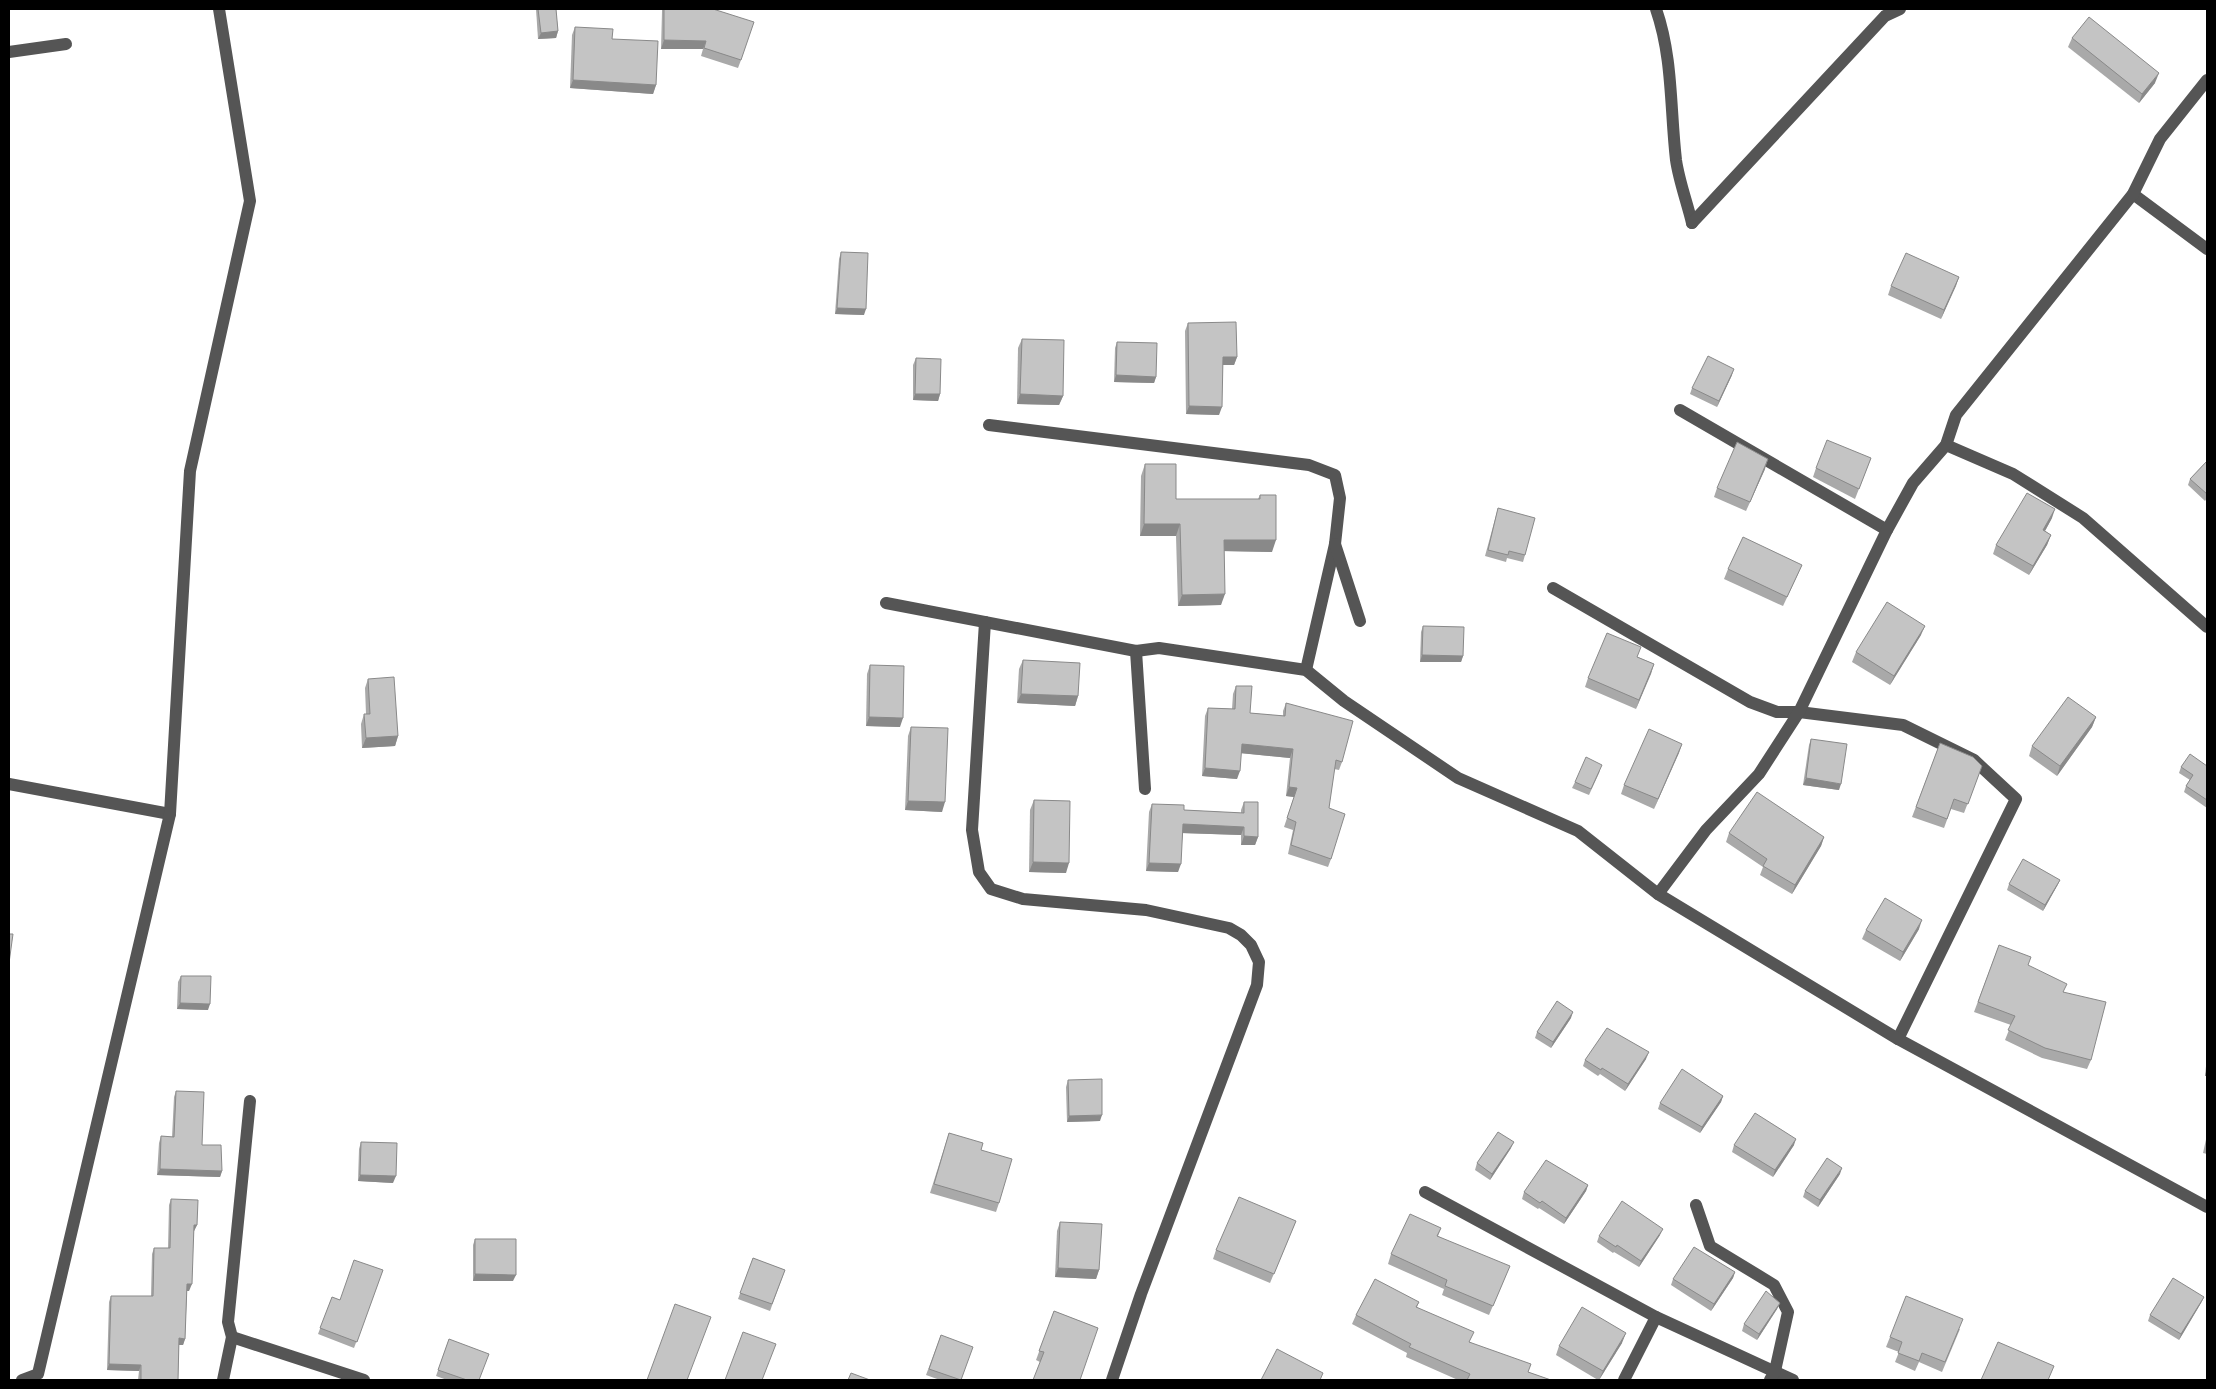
<svg xmlns="http://www.w3.org/2000/svg" width="2216" height="1389" font-family="'Open Sans',sans-serif">
<style>
.lines{fill:none;stroke-linecap:round;stroke-linejoin:round}
.minor{stroke:#555;stroke-width:12}
.wall{fill:#a9a9a9}
.shaded-wall{fill:#898989}
.building{fill:#c4c4c4;stroke:#898989}
</style>
<rect width="100%" height="100%" fill="#fff"/>
<g class="lines">
<g class="minor">
<path d="M1656 9C1673 58 1670 108 1676 160 1679 181 1687 202 1692 223"/>
<path d="M9 52 66 44"/>
<path d="M2133 194 2207 249"/>
<path d="M1692 223 1885 16 1900 9"/>
<path d="M1680 410 1887 530"/>
<path d="M989 425 1309 465 1335 475 1340 498 1335 544 1306 670"/>
<path d="M1946 445 2013 474 2083 518 2207 627"/>
<path d="M1335 544 1360 621"/>
<path d="M1553 588 1750 702 1777 712H1799L1903 725 1974 760 2016 799 1898 1039"/>
<path d="M886 603 1136 651 1159 648 1306 670 1344 701 1458 778 1578 831 1658 894 1898 1039 2207 1207"/>
<path d="M985 622 972 830 979 872 991 889 1023 899 1146 910 1229 928 1241 935 1251 945 1259 962 1257 985 1141 1294 1112 1380"/>
<path d="M1136 651 1145 789"/>
<path d="M9 784 170 814"/>
<path d="M1658 894 1706 830 1759 774 1799 712 1887 530 1913 483 1946 445 1956 415 2133 194 2160 139 2207 80"/>
<path d="M1425 1192 1656 1317 1793 1380"/>
<path d="M1696 1205 1710 1246 1774 1285 1788 1312 1775 1371 1770 1380"/>
<path d="M232 1337 364 1380"/>
<path d="M22 1380 38 1374 170 814 190 471 250 201 219 9"/>
<path d="M223 1380 232 1337 228 1322 250 1101"/>
<path d="M1624 1380 1656 1317"/>
</g>
</g>
<g class="wall">
<path d="M536 9H556L558 31 556 38 538 39Z"/>
<path d="M662 9H713L741 60 738 68 701 56 703 49H661L662 11Z"/>
<path d="M575 27 612 39 656 85 653 94 570 88 572 35Z"/>
<path d="M2072 38 2155 83 2139 103 2068 47Z"/>
<path d="M841 252 864 315 835 314 839 259Z"/>
<path d="M1959 277 1941 319 1888 295 1891 286Z"/>
<path d="M1188 323 1237 357 1234 365H1223L1219 415 1186 414 1185 331Z"/>
<path d="M1022 339 1063 396 1059 405 1017 404 1018 348Z"/>
<path d="M1117 342 1156 377 1154 383 1114 382 1115 348Z"/>
<path d="M916 358 940 394 938 401 913 400V365Z"/>
<path d="M1732 375 1717 407 1690 394 1692 388Z"/>
<path d="M1871 458 1855 499 1813 477 1816 468Z"/>
<path d="M2207 461V498L2205 501 2188 485 2190 479Z"/>
<path d="M1145 464 1176 499H1258L1260 495 1272 552 1224 551 1221 605 1178 606 1176 536H1140L1141 476Z"/>
<path d="M1765 469 1746 511 1714 497 1717 488Z"/>
<path d="M1498 508 1525 555 1523 562 1507 558 1506 562 1485 556Z"/>
<path d="M2052 518 2045 531 2051 535 2047 545 2029 575 1993 554 1996 545Z"/>
<path d="M1802 565 1798 574 1783 606 1724 579 1728 569Z"/>
<path d="M1423 626 1463 656 1461 662H1420L1421 632Z"/>
<path d="M1921 635 1890 685 1852 662 1856 652Z"/>
<path d="M1638 657 1654 664 1636 709 1585 687 1588 678Z"/>
<path d="M1023 660 1078 696 1075 706 1017 703 1019 669Z"/>
<path d="M870 665 900 727 866 726 867 674Z"/>
<path d="M368 679 398 736 395 746 362 748 361 724 364 714H366L365 688Z"/>
<path d="M1236 686 1250 713 1283 716V711L1286 703 1342 762 1339 770 1334 769 1329 808 1331 859 1328 867 1288 854 1293 830 1284 827 1294 797 1286 796 1290 758 1241 753 1237 779 1202 776 1205 716 1208 708 1232 709 1233 694Z"/>
<path d="M2096 717 2092 727 2057 776 2029 756 2032 746Z"/>
<path d="M911 727 942 812 905 810 908 736Z"/>
<path d="M1811 739 1839 790 1803 785 1809 745Z"/>
<path d="M1940 743 1982 766 1964 813 1951 809 1944 828 1912 817Z"/>
<path d="M1682 744 1654 809 1621 794 1624 785Z"/>
<path d="M2207 766V808L2184 792 2186 786 2190 780 2179 773 2181 767Z"/>
<path d="M1600 771 1589 795 1572 788 1575 782Z"/>
<path d="M1034 800 1066 873 1029 872 1030 810Z"/>
<path d="M1244 802 1258 837 1255 845H1241V835L1183 833 1178 872 1146 871 1149 812 1152 804 1184 810 1241 813V810Z"/>
<path d="M1729 833 1824 837 1821 846 1792 894 1760 875 1763 867 1726 842Z"/>
<path d="M2060 880 2057 886 2043 911 2007 890 2009 884Z"/>
<path d="M1919 929 1900 961 1862 939 1866 930Z"/>
<path d="M1999 945 2028 965 2064 992 2091 1060 2087 1069 2042 1058 2005 1040 2011 1025 1974 1012Z"/>
<path d="M181 976 208 1010 177 1009 178 982Z"/>
<path d="M1571 1018 1551 1048 1535 1038 1537 1032Z"/>
<path d="M2207 1057V1076H2205Z"/>
<path d="M1646 1059 1625 1091 1600 1074 1598 1076 1583 1066 1585 1060Z"/>
<path d="M1068 1080 1100 1121 1067 1122 1066 1087Z"/>
<path d="M176 1091 202 1145 222 1171 220 1177 157 1175 159 1143 161 1136 172 1137 174 1097Z"/>
<path d="M1723 1096 1721 1102 1700 1133 1658 1109 1660 1103Z"/>
<path d="M949 1133 981 1150 999 1203 996 1212 930 1193Z"/>
<path d="M2207 1135V1154L2203 1153Z"/>
<path d="M361 1142 393 1183 358 1181 359 1149Z"/>
<path d="M1734 1145H1794L1773 1177 1732 1152Z"/>
<path d="M1511 1148 1490 1180 1475 1170 1477 1163Z"/>
<path d="M1840 1174 1818 1207 1803 1197 1805 1191Z"/>
<path d="M1588 1185 1586 1191 1564 1224 1539 1208 1538 1209 1522 1199 1524 1192Z"/>
<path d="M171 1199 197 1225 194 1231 189 1291H187L185 1339 183 1345H179L178 1380H138L139 1371 107 1370 109 1302 111 1296H151L152 1254 154 1248H168L169 1205Z"/>
<path d="M1296 1221 1270 1283 1213 1259 1216 1250Z"/>
<path d="M1060 1222 1099 1270 1096 1279 1055 1277 1057 1231Z"/>
<path d="M1441 1228 1438 1236 1506 1275 1489 1315 1442 1295 1444 1289 1388 1264 1391 1254Z"/>
<path d="M1660 1235 1639 1267 1614 1252 1613 1253 1597 1242 1599 1236Z"/>
<path d="M475 1239 513 1281H473V1245Z"/>
<path d="M753 1258 785 1270 770 1311 738 1299Z"/>
<path d="M383 1270 354 1348 318 1334 332 1297 340 1300Z"/>
<path d="M1735 1272 1733 1278 1711 1311 1671 1285 1673 1279Z"/>
<path d="M2204 1297 2201 1303 2179 1340 2148 1321 2150 1315Z"/>
<path d="M1419 1302 1417 1307 1470 1342 1528 1372 1551 1380H1458L1406 1357 1407 1353 1352 1324 1356 1315Z"/>
<path d="M1780 1303 1777 1309 1757 1340 1742 1331 1744 1324Z"/>
<path d="M1054 1311 1098 1328 1040 1362 1036 1360Z"/>
<path d="M1960 1329 1942 1372 1919 1362 1915 1371 1895 1362 1899 1352 1886 1347 1890 1337Z"/>
<path d="M941 1335 961 1380H940L926 1375Z"/>
<path d="M449 1339 479 1380H447L436 1376Z"/>
<path d="M1622 1343 1599 1380H1598L1556 1355 1559 1346Z"/>
</g>
<g class="shaded-wall">
<path d="M558 31 556 38 538 39 541 33Z"/>
<path d="M664 40 706 41 703 49H661Z"/>
<path d="M2159 73 2155 83 2139 103 2142 94Z"/>
<path d="M573 80 656 85 653 94 570 88Z"/>
<path d="M1959 277 1956 286 1941 319 1944 310Z"/>
<path d="M837 308 866 309 864 315 835 314Z"/>
<path d="M1223 357H1237L1234 365H1220Z"/>
<path d="M1734 369 1732 375 1717 407 1719 401Z"/>
<path d="M1116 375 1156 377 1154 383 1114 382Z"/>
<path d="M915 394H940L938 401 913 400Z"/>
<path d="M1020 394 1063 396 1059 405 1017 404Z"/>
<path d="M1189 406 1222 407 1219 415 1186 414Z"/>
<path d="M1768 459 1765 469 1746 511 1750 502Z"/>
<path d="M2055 509 2052 518 2040 540 2043 530Z"/>
<path d="M1144 524H1180L1176 536H1140Z"/>
<path d="M2051 535 2047 545 2029 575 2033 566Z"/>
<path d="M1224 540H1276L1272 552 1220 551Z"/>
<path d="M1225 594 1221 605 1178 606 1182 595Z"/>
<path d="M1925 626 1921 635 1890 685 1894 676Z"/>
<path d="M1422 655 1463 656 1461 662H1420Z"/>
<path d="M1654 664 1651 674 1636 709 1639 700Z"/>
<path d="M1021 694 1078 696 1075 706 1017 703Z"/>
<path d="M869 717 903 718 900 727 866 726Z"/>
<path d="M2096 717 2092 727 2057 776 2060 766Z"/>
<path d="M398 736 395 746 362 748 366 738Z"/>
<path d="M1242 744 1293 749 1290 758 1239 753Z"/>
<path d="M1682 744 1679 753 1654 809 1658 799Z"/>
<path d="M1205 768 1240 771 1237 779 1202 776Z"/>
<path d="M1806 778 1841 784 1839 790 1803 785Z"/>
<path d="M1289 787 1297 788 1294 797 1286 796Z"/>
<path d="M908 801 945 802 942 812 905 810Z"/>
<path d="M1183 824 1244 827 1241 835 1180 833Z"/>
<path d="M1244 836 1258 837 1255 845H1241Z"/>
<path d="M1824 837 1821 846 1792 894 1795 885Z"/>
<path d="M1033 862 1069 863 1066 873 1029 872Z"/>
<path d="M1149 863 1181 864 1178 872 1146 871Z"/>
<path d="M2060 880 2057 886 2043 911 2045 905Z"/>
<path d="M1922 920 1919 929 1900 961 1903 952Z"/>
<path d="M180 1003 210 1004 208 1010 177 1009Z"/>
<path d="M1573 1012 1571 1018 1551 1048 1553 1042Z"/>
<path d="M1649 1052 1646 1059 1625 1091 1628 1084Z"/>
<path d="M2207 1068V1076H2205Z"/>
<path d="M1723 1096 1721 1102 1700 1133 1702 1127Z"/>
<path d="M1102 1115 1100 1121 1067 1122 1069 1116Z"/>
<path d="M1796 1139 1794 1145 1773 1177 1775 1170Z"/>
<path d="M1514 1142 1511 1148 1490 1180 1492 1174Z"/>
<path d="M1842 1168 1840 1174 1818 1207 1820 1200Z"/>
<path d="M160 1169 222 1171 220 1177 157 1175Z"/>
<path d="M360 1175 396 1176 393 1183 358 1181Z"/>
<path d="M1588 1185 1586 1191 1564 1224 1566 1218Z"/>
<path d="M194 1225H197L194 1231H192Z"/>
<path d="M1663 1229 1660 1235 1639 1267 1641 1261Z"/>
<path d="M1058 1268 1099 1270 1096 1279 1055 1277Z"/>
<path d="M1735 1272 1733 1278 1711 1311 1714 1304Z"/>
<path d="M475 1274 516 1275 513 1281H473Z"/>
<path d="M187 1284H192L189 1291H185Z"/>
<path d="M2204 1297 2201 1303 2179 1340 2181 1334Z"/>
<path d="M1780 1303 1777 1309 1757 1340 1759 1334Z"/>
<path d="M1626 1333 1622 1343 1599 1380 1603 1371Z"/>
<path d="M179 1338 185 1339 183 1345H177Z"/>
<path d="M109 1364 141 1365 139 1371 107 1370Z"/>
</g>
<g class="building">
<path d="M538 9H556L558 31 541 33Z"/>
<path d="M664 9H713L754 22 741 60 704 48 706 41 664 40Z"/>
<path d="M2089 17 2159 73 2142 94 2072 38Z"/>
<path d="M575 27 613 29 612 39 658 41 656 85 573 80Z"/>
<path d="M841 252 868 253 866 309 837 308Z"/>
<path d="M1906 253 1959 277 1944 310 1891 286Z"/>
<path d="M1236 322 1237 357H1223L1222 407 1189 406 1188 323Z"/>
<path d="M1022 339 1064 340 1063 396 1020 394Z"/>
<path d="M1117 342 1157 343 1156 377 1116 375Z"/>
<path d="M1708 356 1734 369 1719 401 1692 388Z"/>
<path d="M916 358 941 359 940 394H915Z"/>
<path d="M1827 440 1871 458 1859 489 1816 468Z"/>
<path d="M1737 442 1768 459 1750 502 1717 488Z"/>
<path d="M2207 461V494L2190 479Z"/>
<path d="M1145 464H1176V499H1260V495H1276V540H1224L1225 594 1182 595 1180 524H1144Z"/>
<path d="M2027 493 2055 509 2043 530 2051 535 2033 566 1996 545Z"/>
<path d="M1498 508 1535 518 1525 555 1509 551 1508 555 1488 550Z"/>
<path d="M1743 537 1802 565 1787 597 1728 569Z"/>
<path d="M1887 602 1925 626 1894 676 1856 652Z"/>
<path d="M1423 626 1464 627 1463 656 1422 655Z"/>
<path d="M1607 633 1641 647 1637 657 1654 664 1639 700 1588 678Z"/>
<path d="M1023 660 1080 663 1078 696 1021 694Z"/>
<path d="M870 665 904 666 903 718 869 717Z"/>
<path d="M394 677 398 736 366 738 364 714H370L368 679Z"/>
<path d="M1236 686H1252L1250 713 1285 716 1286 703 1353 721 1342 762 1336 760 1329 808 1345 814 1331 859 1291 845 1296 822 1287 818 1297 788 1289 787 1293 749 1242 744 1240 771 1205 768 1208 708 1235 709Z"/>
<path d="M2068 697 2096 717 2060 766 2032 746Z"/>
<path d="M911 727 948 728 945 802 908 801Z"/>
<path d="M1649 729 1682 744 1658 799 1624 785Z"/>
<path d="M1811 739 1847 744 1841 784 1806 778Z"/>
<path d="M1940 743 1973 757 1982 766 1968 804 1954 799 1947 819 1916 807Z"/>
<path d="M2190 754 2207 766V800L2186 786 2193 775 2181 767Z"/>
<path d="M1586 757 1602 765 1591 789 1575 782Z"/>
<path d="M1757 792 1824 837 1795 885 1763 866 1767 859 1729 833Z"/>
<path d="M1034 800 1070 801 1069 863 1033 862Z"/>
<path d="M1244 802H1258V837L1244 836V827L1183 824 1181 864 1149 863 1152 804 1184 805V810L1244 813Z"/>
<path d="M2023 859 2060 880 2045 905 2009 884Z"/>
<path d="M1885 898 1922 920 1903 952 1866 930Z"/>
<path d="M9 934H13L9 963Z"/>
<path d="M1999 945 2031 957 2028 965 2067 984 2063 992 2106 1002 2091 1060 2045 1048 2008 1030 2015 1016 1978 1002Z"/>
<path d="M181 976H211L210 1004 180 1003Z"/>
<path d="M1557 1001 1573 1012 1553 1042 1537 1032Z"/>
<path d="M1607 1028 1649 1052 1628 1084 1602 1068 1601 1070 1585 1060Z"/>
<path d="M1682 1069 1723 1096 1702 1127 1660 1103Z"/>
<path d="M1102 1079V1115L1069 1116 1068 1080Z"/>
<path d="M176 1091 204 1092 202 1145H221L222 1171 160 1169 161 1136 174 1137Z"/>
<path d="M1755 1113 1796 1139 1775 1170 1734 1145Z"/>
<path d="M1498 1132 1514 1142 1492 1174 1477 1163Z"/>
<path d="M949 1133 983 1143 981 1150 1012 1159 999 1203 934 1184Z"/>
<path d="M361 1142 397 1143 396 1176 360 1175Z"/>
<path d="M1827 1158 1842 1168 1820 1200 1805 1191Z"/>
<path d="M1546 1160 1588 1185 1566 1218 1542 1201 1540 1203 1524 1192Z"/>
<path d="M1239 1197 1296 1221 1274 1274 1216 1250Z"/>
<path d="M171 1199 198 1200 197 1225H194L192 1284H187L185 1339 179 1338 178 1380H141V1365L109 1364 111 1296H153L154 1248H170Z"/>
<path d="M1622 1201 1663 1229 1641 1261 1617 1245 1616 1247 1599 1236Z"/>
<path d="M1410 1214 1441 1228 1437 1236 1510 1266 1493 1306 1445 1286 1447 1280 1391 1254Z"/>
<path d="M1060 1222 1102 1224 1099 1270 1058 1268Z"/>
<path d="M475 1239H516V1275L475 1274Z"/>
<path d="M1694 1247 1735 1272 1714 1304 1673 1279Z"/>
<path d="M753 1258 785 1270 772 1304 740 1293Z"/>
<path d="M354 1260 383 1270 357 1342 320 1328 332 1297 340 1300Z"/>
<path d="M2173 1278 2204 1297 2181 1334 2150 1315Z"/>
<path d="M1375 1279 1419 1302 1416 1307 1474 1332 1469 1342 1531 1364 1528 1372 1551 1380H1467L1470 1374 1409 1347 1411 1344 1356 1315Z"/>
<path d="M1766 1291 1780 1303 1759 1334 1744 1324Z"/>
<path d="M1906 1296 1963 1319 1945 1362 1922 1353 1919 1361 1898 1353 1902 1342 1890 1337Z"/>
<path d="M675 1304 711 1317 687 1380H647Z"/>
<path d="M1582 1307 1626 1333 1603 1371 1559 1346Z"/>
<path d="M1054 1311 1098 1328 1080 1380H1033L1044 1352 1039 1351Z"/>
<path d="M743 1332 776 1344 762 1380H725Z"/>
<path d="M941 1335 973 1347 961 1380 929 1369Z"/>
<path d="M449 1339 489 1354 479 1380H467L438 1370Z"/>
<path d="M1998 1342 2054 1366 2048 1380H1981Z"/>
<path d="M1277 1349 1323 1373 1320 1380H1261Z"/>
<path d="M851 1373 870 1380H848Z"/>
</g>
<rect width="2216" height="1389" fill="none" stroke="#000000" stroke-width="20"/>
</svg>
